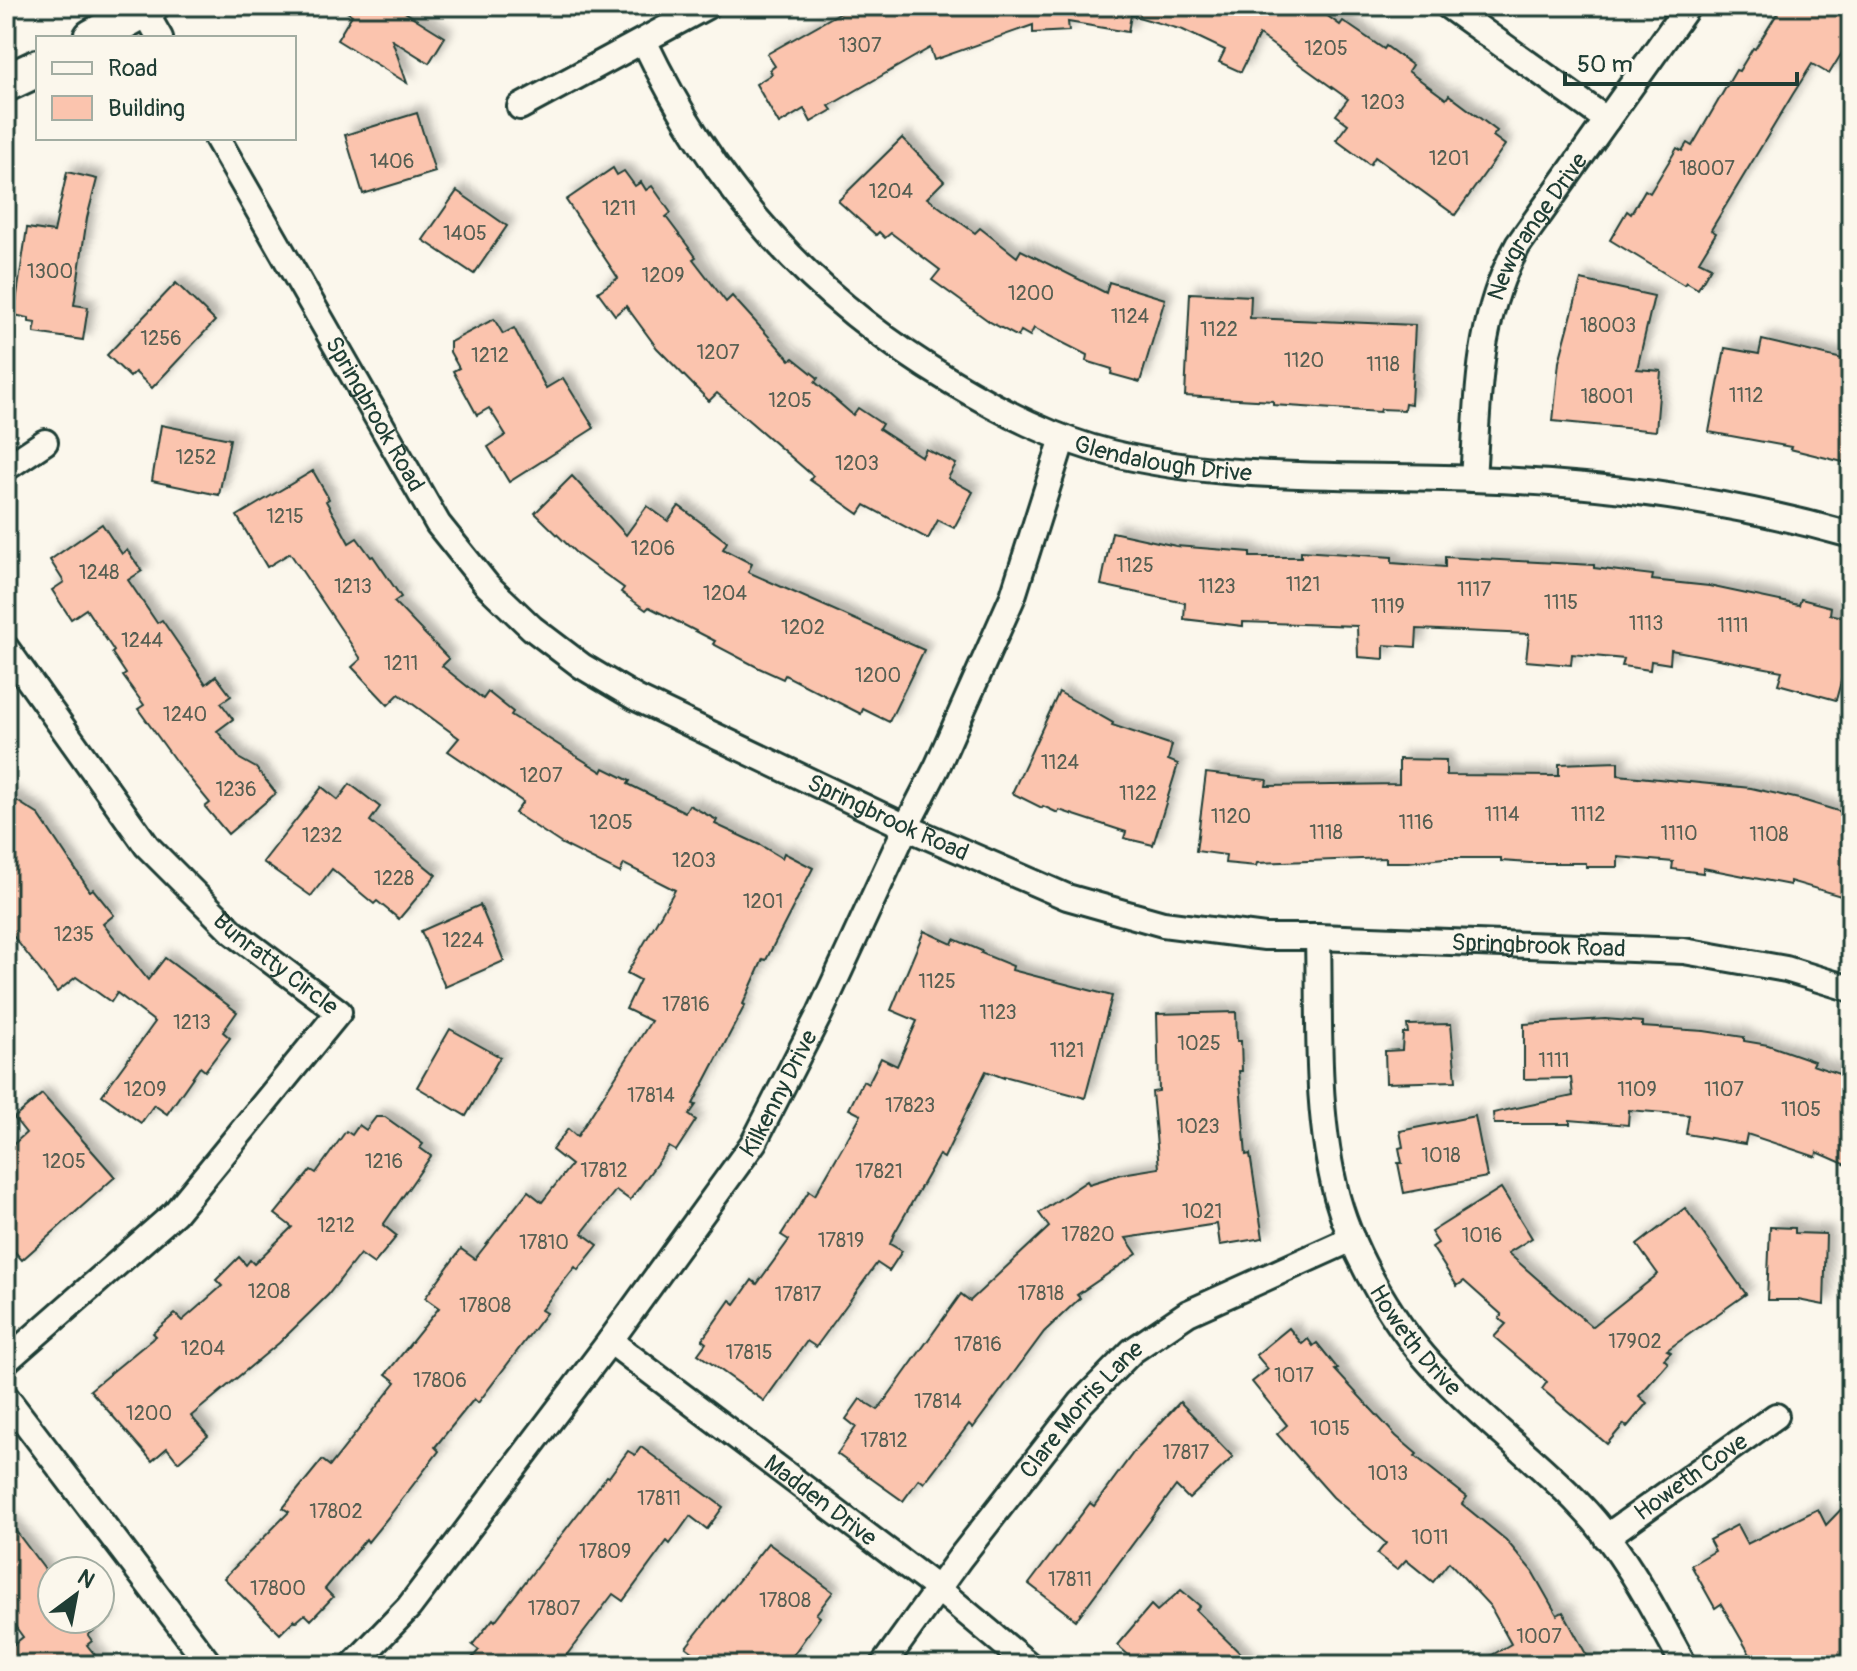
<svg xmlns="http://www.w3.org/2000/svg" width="1857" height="1671" font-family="Pangolin,sans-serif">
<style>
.building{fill:#fbc4ae;stroke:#1f3d34;stroke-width:2;filter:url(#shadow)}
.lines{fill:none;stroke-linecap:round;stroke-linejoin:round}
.street-casing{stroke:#1f3d34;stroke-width:30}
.secondary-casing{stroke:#1f3d34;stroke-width:42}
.street{stroke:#fbf7ec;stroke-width:24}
.secondary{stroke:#fbf7ec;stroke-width:36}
.labels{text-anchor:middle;stroke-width:6;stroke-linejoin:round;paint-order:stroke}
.number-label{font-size:20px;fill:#565f52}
.street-label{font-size:24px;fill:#1f3d34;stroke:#fbf7ec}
</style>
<defs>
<filter id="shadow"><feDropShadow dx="7" dy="-7" stdDeviation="4" flood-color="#0004"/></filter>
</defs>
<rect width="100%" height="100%" fill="#fbf7ec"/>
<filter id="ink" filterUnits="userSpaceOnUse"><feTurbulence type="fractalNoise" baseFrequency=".0125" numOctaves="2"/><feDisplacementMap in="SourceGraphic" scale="16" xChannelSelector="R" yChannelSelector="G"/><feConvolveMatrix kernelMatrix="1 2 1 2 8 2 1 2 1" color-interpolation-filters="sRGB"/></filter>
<g filter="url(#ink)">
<g class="building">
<path d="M337 6H395L445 37 429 63 392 40 407 83 337 40 352 15Z"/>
<path d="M852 6H1314L1340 25 1343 21 1384 49 1386 46 1412 65 1408 71 1446 99 1449 95 1497 131 1493 136 1505 145 1455 215 1375 157 1370 165 1336 140 1348 124 1336 115 1348 99 1259 35 1241 72 1219 62 1225 50 1183 30 1131 15 1128 32 1068 22 1069 31 1033 33V25L934 60 930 48 829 106 832 110 811 122 804 109 779 124 756 84 772 74 770 70 775 66 767 54Z"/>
<path d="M1782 6H1831L1851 19V38L1829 74 1812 64 1793 94 1711 230 1716 233 1699 261 1711 267 1698 289 1686 282 1684 285 1610 240 1627 211 1631 214 1645 190 1650 193 1677 148 1682 151 1687 143 1692 146 1736 70 1739 71 1753 48 1755 49Z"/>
<path d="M417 113 435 172 363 194 345 135Z"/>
<path d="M902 138 944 181 927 198 975 233 980 228 1017 257 1021 250 1106 293 1109 282 1165 299 1140 382 1111 374 1112 369 1086 361 1087 355 1034 328 1030 336 1021 331 1018 337 990 322 932 280 940 270 891 233 885 238 879 232 876 235 838 201Z"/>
<path d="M613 168 617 175 624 171 635 186 641 182 646 190 652 186 671 213 666 217 696 257 693 259 726 302 732 296 790 360 793 358 818 378 815 382 853 415 858 408 882 424 879 429 922 457 926 449 956 464 948 478 973 492 954 528 938 520 928 539 865 505 859 514 810 480 813 476 717 393 709 401 657 348 626 306 615 315 598 292 618 278 566 200Z"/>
<path d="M67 172 97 179 87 218 74 305 88 307 83 340 34 333 36 323 29 322V318L14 315 27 228 54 232Z"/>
<path d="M457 191 507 226 474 274 423 240Z"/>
<path d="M1581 280 1654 296 1637 369 1661 371 1656 431 1553 421 1559 362Z"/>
<path d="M176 283 215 321 152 388 135 372 130 377 107 355Z"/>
<path d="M1190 293 1251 296 1250 318 1415 325 1411 404 1405 403 1404 410 1381 409 1380 412 1273 405V401L1185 396Z"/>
<path d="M494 319 503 334 514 328 546 388 563 378 594 428 509 482 488 447 506 435 489 408 477 415 453 371 459 368 450 352V342Z"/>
<path d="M1762 340 1851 361V464L1790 449 1791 447 1709 432 1725 348 1759 354Z"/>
<path d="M161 425 230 439 219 495 152 481Z"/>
<path d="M313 471 329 499 326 501 349 543 357 538 371 557 373 556 401 597 394 602 449 659 442 666 483 699 488 692 513 712 511 715 602 772 604 768 630 781 628 784 685 812 689 805 717 820 715 824 760 845 782 858 784 853 813 868 766 960 763 959 743 1004 745 1005 693 1104 696 1105 689 1115 696 1120 676 1151 669 1147 630 1200 616 1190 582 1233 598 1245 578 1270 575 1267 541 1310 546 1313 478 1403 474 1399 435 1447 439 1451 390 1515 368 1542 366 1539 325 1589 333 1597 311 1620 305 1614 296 1622 294 1620 280 1634 224 1578 289 1512 283 1508 322 1460 330 1466 396 1382 386 1374 439 1308 425 1298 461 1249 475 1259 528 1191 542 1202 571 1165 552 1150 568 1129 577 1137 651 1021 626 1009 640 980 627 973 675 890 624 864 620 873 562 844 515 813 523 802 448 751 459 738 399 694 388 705 352 667 361 659 290 553 267 567 237 516Z"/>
<path d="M572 476 626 535 647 506 668 521 679 506 727 542 723 549 752 564 748 572 924 650 889 722 863 709 861 714 785 675 783 679 759 668 713 644 715 641 649 607 646 610 621 592 624 588 577 554 535 513Z"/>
<path d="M102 524 122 554 127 550 142 571 128 580 157 623 162 620 206 684 216 676 231 696 221 703 233 719 217 731 240 759 256 768 276 793 228 834 205 807 210 803 177 763 138 709 144 705 123 676 126 674 112 653 114 651 86 609 71 619 52 590 64 582 50 560Z"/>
<path d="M1112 532 1176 546 1250 552V557H1301V551L1392 557V563L1445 567V557L1594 565V568L1653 575 1652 580 1709 586 1799 605 1801 599 1831 607 1830 614 1851 619V645L1836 700 1778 684 1782 671 1671 650 1670 664 1651 661 1650 670 1622 666 1624 659 1572 654 1571 665 1526 661 1529 634 1417 629 1416 647 1384 645V659L1358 657 1357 626 1243 622V626L1184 619 1185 603 1101 585Z"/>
<path d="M1059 692 1113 723 1112 725 1172 745 1168 760 1178 764 1153 845 1124 838 1126 832 1059 810 1058 813 1043 806 1042 808 1012 793Z"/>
<path d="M1399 759 1446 760V775L1559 776V764L1618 762V775L1751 788 1799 799 1851 815V899L1790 881V885L1703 868V873L1672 869 1673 862 1618 857V867H1586V863H1530L1501 861V858H1444L1409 862H1386V858L1257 863 1256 866 1225 863 1226 855 1196 851 1206 773 1267 780 1266 786 1399 784Z"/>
<path d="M350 784 380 807 370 821 436 875 399 919 377 901 374 904 332 869 311 896 263 862 322 787 338 800Z"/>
<path d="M6 794 39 815 90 891 93 889 114 915 103 924 148 980 165 958 237 1012 223 1032 230 1038 205 1071 200 1067 167 1114 154 1105 141 1123 102 1095 155 1022 117 993 111 1002 76 977 57 992 6 927Z"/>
<path d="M480 905 504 961 445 987 421 931Z"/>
<path d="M924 931 952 944 954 939 982 951 981 953 1013 966 1012 970 1112 996 1085 1098 1004 1076V1078L986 1071 944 1158 939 1155 894 1234 890 1244 902 1251 889 1271 877 1263 816 1347 807 1341 764 1401 698 1354 706 1343 702 1340 730 1300 735 1304 752 1280 757 1284 789 1240 781 1235 809 1191 815 1195 861 1115 849 1109 863 1081 868 1084 881 1058 897 1066 917 1021 891 1010Z"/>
<path d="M1236 1012 1237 1041H1241L1242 1071H1239L1246 1155 1250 1154 1263 1238 1220 1245 1217 1224 1126 1238 1137 1254 1077 1295 1080 1298 1044 1332 973 1428 969 1424 924 1483 919 1479 903 1501 837 1454 856 1427 846 1419 860 1399 878 1410 961 1294 970 1301 1049 1227 1039 1213 1087 1181 1089 1184 1122 1174 1159 1168 1152 1092 1159 1091 1157 1014Z"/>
<path d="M1605 1019 1642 1022V1027L1704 1031 1744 1037V1041L1768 1045 1814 1061 1812 1065 1851 1078V1167L1817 1152 1816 1157 1747 1134 1745 1144 1686 1134 1689 1115 1629 1110 1628 1125 1570 1120V1124H1494L1493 1113 1573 1096 1571 1078 1524 1079V1024Z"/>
<path d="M1451 1024 1456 1081 1386 1083 1385 1051 1402 1050 1403 1033H1408L1407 1025Z"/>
<path d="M450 1029 500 1057 466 1116 417 1087Z"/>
<path d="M42 1094 115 1177 22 1260 6 1242V1151L26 1133 14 1118Z"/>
<path d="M1475 1116 1487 1177 1404 1193 1398 1163H1402L1399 1148 1403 1147 1400 1131Z"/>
<path d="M376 1117H385L423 1144 420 1148 431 1156 383 1225 397 1236 374 1264 360 1254 328 1295 279 1343 191 1416 208 1436 178 1462 167 1448 152 1461 90 1390 156 1336 153 1333 175 1314 182 1321 222 1286 216 1280 239 1257 246 1265 250 1260 254 1264 292 1227 275 1214 311 1170 316 1173 346 1131 352 1135 359 1125 366 1130Z"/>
<path d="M1501 1188 1532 1238 1508 1253 1592 1327 1658 1274 1637 1245 1685 1208 1746 1294 1667 1350 1671 1352 1664 1359 1668 1363 1639 1396 1647 1403 1627 1427 1624 1424 1607 1444 1542 1389 1547 1382 1494 1337 1506 1324 1499 1319 1502 1315 1464 1281 1457 1286 1432 1247 1438 1243 1431 1232Z"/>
<path d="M1770 1227 1795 1228V1233L1826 1234 1824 1305 1798 1300H1767Z"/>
<path d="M1289 1328 1302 1344 1308 1339 1313 1346 1317 1343 1338 1369 1335 1370 1396 1436 1417 1454 1415 1456 1467 1497 1462 1504 1506 1540 1532 1571 1557 1615 1563 1612 1592 1665H1475L1511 1644 1490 1606 1449 1562 1433 1582 1406 1560 1397 1570 1377 1554 1386 1543 1333 1497 1277 1434 1287 1425 1252 1382 1268 1369 1256 1355Z"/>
<path d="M1180 1402 1233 1457 1189 1499 1176 1486 1076 1620 1029 1584 1090 1503 1094 1506 1136 1449Z"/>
<path d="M641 1447 723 1507 707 1529 690 1516 670 1544 667 1541 623 1601 613 1594 559 1665H466L479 1650 472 1645 493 1619 495 1621 607 1476 609 1477 628 1451 635 1455Z"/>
<path d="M1851 1499V1665H1756L1721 1604 1715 1608 1691 1565 1715 1551 1709 1540 1737 1525 1747 1544 1818 1509 1826 1525Z"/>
<path d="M6 1518 52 1579V1619H109L88 1635 92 1641 87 1645 103 1665H18L7 1650 23 1637 6 1614Z"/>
<path d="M768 1543 833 1592 816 1614 820 1617 786 1665H710L686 1647Z"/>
<path d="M1181 1590 1200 1606 1196 1610 1252 1665H1140L1117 1645 1151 1605 1157 1611Z"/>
</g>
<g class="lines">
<defs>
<g id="street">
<path d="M1448 6 1607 120"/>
<path d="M144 10 160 38"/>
<path id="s1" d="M644 41C715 190 811 298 952 382 1002 412 1054 439 1111 453 1229 482 1352 474 1472 479 1601 483 1728 500 1851 535"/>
<path d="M520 107 707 6"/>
<path id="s2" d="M217 138 438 524 487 585 532 628 582 666 636 698 906 827 1067 897 1163 924 1265 937H1318L1684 951 1786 969 1851 989"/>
<path d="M6 468 45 442"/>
<path id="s3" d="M1473 479C1479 394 1476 321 1518 245L1688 6"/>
<path id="s4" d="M6 648 147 846 234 933 339 1012 175 1213 6 1361"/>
<path id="s5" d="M1318 937C1320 1023 1315 1113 1337 1197 1354 1258 1396 1329 1440 1374 1483 1420 1534 1458 1578 1503 1624 1550 1653 1608 1684 1665"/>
<path id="s6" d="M610 1341 938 1589 1029 1665"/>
<path d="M6 1397 210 1665"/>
<path id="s7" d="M1606 1537 1776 1416"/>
<path id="s8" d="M353 1665 409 1607 610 1341 754 1142 820 1013 906 827 937 767 1013 596 1063 438"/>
<path id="s9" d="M883 1665 960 1558 1081 1403 1132 1351 1188 1313 1352 1239"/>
</g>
<g id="secondary">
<path d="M92 38 150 6"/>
<path d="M6 83 38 68"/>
</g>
</defs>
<use href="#street" class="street-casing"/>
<use href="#secondary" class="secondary-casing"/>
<use href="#street" class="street"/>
<use href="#secondary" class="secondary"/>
</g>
</g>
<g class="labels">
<g class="number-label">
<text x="860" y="52">1307</text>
<text x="1326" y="55">1205</text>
<text x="1383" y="109">1203</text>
<text x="1449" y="165">1201</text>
<text x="392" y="168">1406</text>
<text x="1707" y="175">18007</text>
<text x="891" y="198">1204</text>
<text x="619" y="215">1211</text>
<text x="465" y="240">1405</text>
<text x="50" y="278">1300</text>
<text x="663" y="282">1209</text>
<text x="1031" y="300">1200</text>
<text x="1130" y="323">1124</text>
<text x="1608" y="332">18003</text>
<text x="1219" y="336">1122</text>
<text x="161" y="345">1256</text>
<text x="718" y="359">1207</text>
<text x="490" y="362">1212</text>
<text x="1304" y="367">1120</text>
<text x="1383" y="371">1118</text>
<text x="1746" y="402">1112</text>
<text x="1607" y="403">18001</text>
<text x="790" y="407">1205</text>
<text x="196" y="464">1252</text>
<text x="857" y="470">1203</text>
<text x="285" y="523">1215</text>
<text x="653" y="555">1206</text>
<text x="1135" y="572">1125</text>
<text x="99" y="579">1248</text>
<text x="1303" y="591">1121</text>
<text x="353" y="593">1213</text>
<text x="1217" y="593">1123</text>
<text x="1474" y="596">1117</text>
<text x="725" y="600">1204</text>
<text x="1561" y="609">1115</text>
<text x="1388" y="613">1119</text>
<text x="1646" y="630">1113</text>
<text x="1733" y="632">1111</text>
<text x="803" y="634">1202</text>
<text x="142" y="647">1244</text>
<text x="401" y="670">1211</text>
<text x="878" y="682">1200</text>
<text x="185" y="721">1240</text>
<text x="1060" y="769">1124</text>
<text x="541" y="782">1207</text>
<text x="236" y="796">1236</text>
<text x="1138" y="800">1122</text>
<text x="1502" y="821">1114</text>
<text x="1588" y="821">1112</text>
<text x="1231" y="823">1120</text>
<text x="611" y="829">1205</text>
<text x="1416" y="829">1116</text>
<text x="1326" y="839">1118</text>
<text x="1679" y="840">1110</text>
<text x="1769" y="841">1108</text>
<text x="322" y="842">1232</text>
<text x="694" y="867">1203</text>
<text x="394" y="885">1228</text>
<text x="763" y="908">1201</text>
<text x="74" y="941">1235</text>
<text x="463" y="947">1224</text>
<text x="937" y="988">1125</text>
<text x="686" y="1011">17816</text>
<text x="998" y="1019">1123</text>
<text x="192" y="1029">1213</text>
<text x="1199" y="1050">1025</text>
<text x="1067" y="1057">1121</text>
<text x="1554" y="1067">1111</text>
<text x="145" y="1096">1209</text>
<text x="1637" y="1096">1109</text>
<text x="1724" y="1096">1107</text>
<text x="651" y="1102">17814</text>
<text x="910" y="1112">17823</text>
<text x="1801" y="1116">1105</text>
<text x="1198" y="1133">1023</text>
<text x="1441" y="1162">1018</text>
<text x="64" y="1168">1205</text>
<text x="384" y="1168">1216</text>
<text x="604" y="1177">17812</text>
<text x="879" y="1178">17821</text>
<text x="1202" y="1218">1021</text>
<text x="336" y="1232">1212</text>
<text x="1088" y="1241">17820</text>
<text x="1482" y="1242">1016</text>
<text x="841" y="1247">17819</text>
<text x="544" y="1249">17810</text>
<text x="269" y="1298">1208</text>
<text x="1041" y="1300">17818</text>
<text x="798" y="1301">17817</text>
<text x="485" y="1312">17808</text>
<text x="1635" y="1348">17902</text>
<text x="978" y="1351">17816</text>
<text x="203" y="1355">1204</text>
<text x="749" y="1359">17815</text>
<text x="1294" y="1382">1017</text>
<text x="440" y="1387">17806</text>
<text x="938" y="1408">17814</text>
<text x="149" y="1420">1200</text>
<text x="1330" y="1435">1015</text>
<text x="884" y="1447">17812</text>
<text x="1186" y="1459">17817</text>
<text x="1388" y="1480">1013</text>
<text x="659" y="1505">17811</text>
<text x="336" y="1518">17802</text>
<text x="1430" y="1544">1011</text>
<text x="605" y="1558">17809</text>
<text x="1070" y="1586">17811</text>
<text x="278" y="1595">17800</text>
<text x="785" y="1607">17808</text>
<text x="554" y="1615">17807</text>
<text x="1539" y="1643">1007</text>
</g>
<g class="street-label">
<text dy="8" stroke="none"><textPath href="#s3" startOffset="266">Newgrange Drive</textPath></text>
<text dy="8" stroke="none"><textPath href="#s2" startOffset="318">Springbrook Road</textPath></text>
<text dy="8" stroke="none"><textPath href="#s1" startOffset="694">Glendalough Drive</textPath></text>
<text dy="8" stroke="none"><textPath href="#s2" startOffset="990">Springbrook Road</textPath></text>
<text dy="8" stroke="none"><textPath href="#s2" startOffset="1662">Springbrook Road</textPath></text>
<text dy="8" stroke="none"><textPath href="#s4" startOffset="418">Bunratty Circle</textPath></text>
<text dy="8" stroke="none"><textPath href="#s8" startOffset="714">Kilkenny Drive</textPath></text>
<text dy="8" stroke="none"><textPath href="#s5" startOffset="426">Howeth Drive</textPath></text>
<text dy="8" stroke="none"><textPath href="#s9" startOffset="324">Clare Morris Lane</textPath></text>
<text dy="8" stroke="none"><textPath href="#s7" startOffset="104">Howeth Cove</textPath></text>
<text dy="8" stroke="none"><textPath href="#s6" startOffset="264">Madden Drive</textPath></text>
</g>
</g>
<rect width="1857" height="1671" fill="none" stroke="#fbf7ec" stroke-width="32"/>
<rect x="16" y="16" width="1825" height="1639" fill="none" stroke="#1f3d34" stroke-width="3" filter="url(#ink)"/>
<rect x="36" y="36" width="260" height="104" fill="#fbf7ec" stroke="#a3ada2" stroke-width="2"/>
<rect x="52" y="62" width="40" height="12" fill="#fbf7ec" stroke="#a3ada2" stroke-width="2"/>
<text x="108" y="76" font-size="24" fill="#1f3d34">Road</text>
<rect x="52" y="96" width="40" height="24" fill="#fbc4ae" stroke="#a3ada2" stroke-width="2"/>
<text x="108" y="116" font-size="24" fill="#1f3d34">Building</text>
<g transform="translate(76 1595) rotate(32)"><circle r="38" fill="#fbf7ec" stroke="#a3ada2" stroke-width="2"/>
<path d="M0-6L14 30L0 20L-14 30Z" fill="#1f3d34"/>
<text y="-12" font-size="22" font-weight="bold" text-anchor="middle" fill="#1f3d34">N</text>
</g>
<path d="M1565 72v12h232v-12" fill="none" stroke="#1f3d34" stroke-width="4"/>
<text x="1577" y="72" font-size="24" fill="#1f3d34" stroke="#fbf7ec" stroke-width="6" paint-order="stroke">50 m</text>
</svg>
